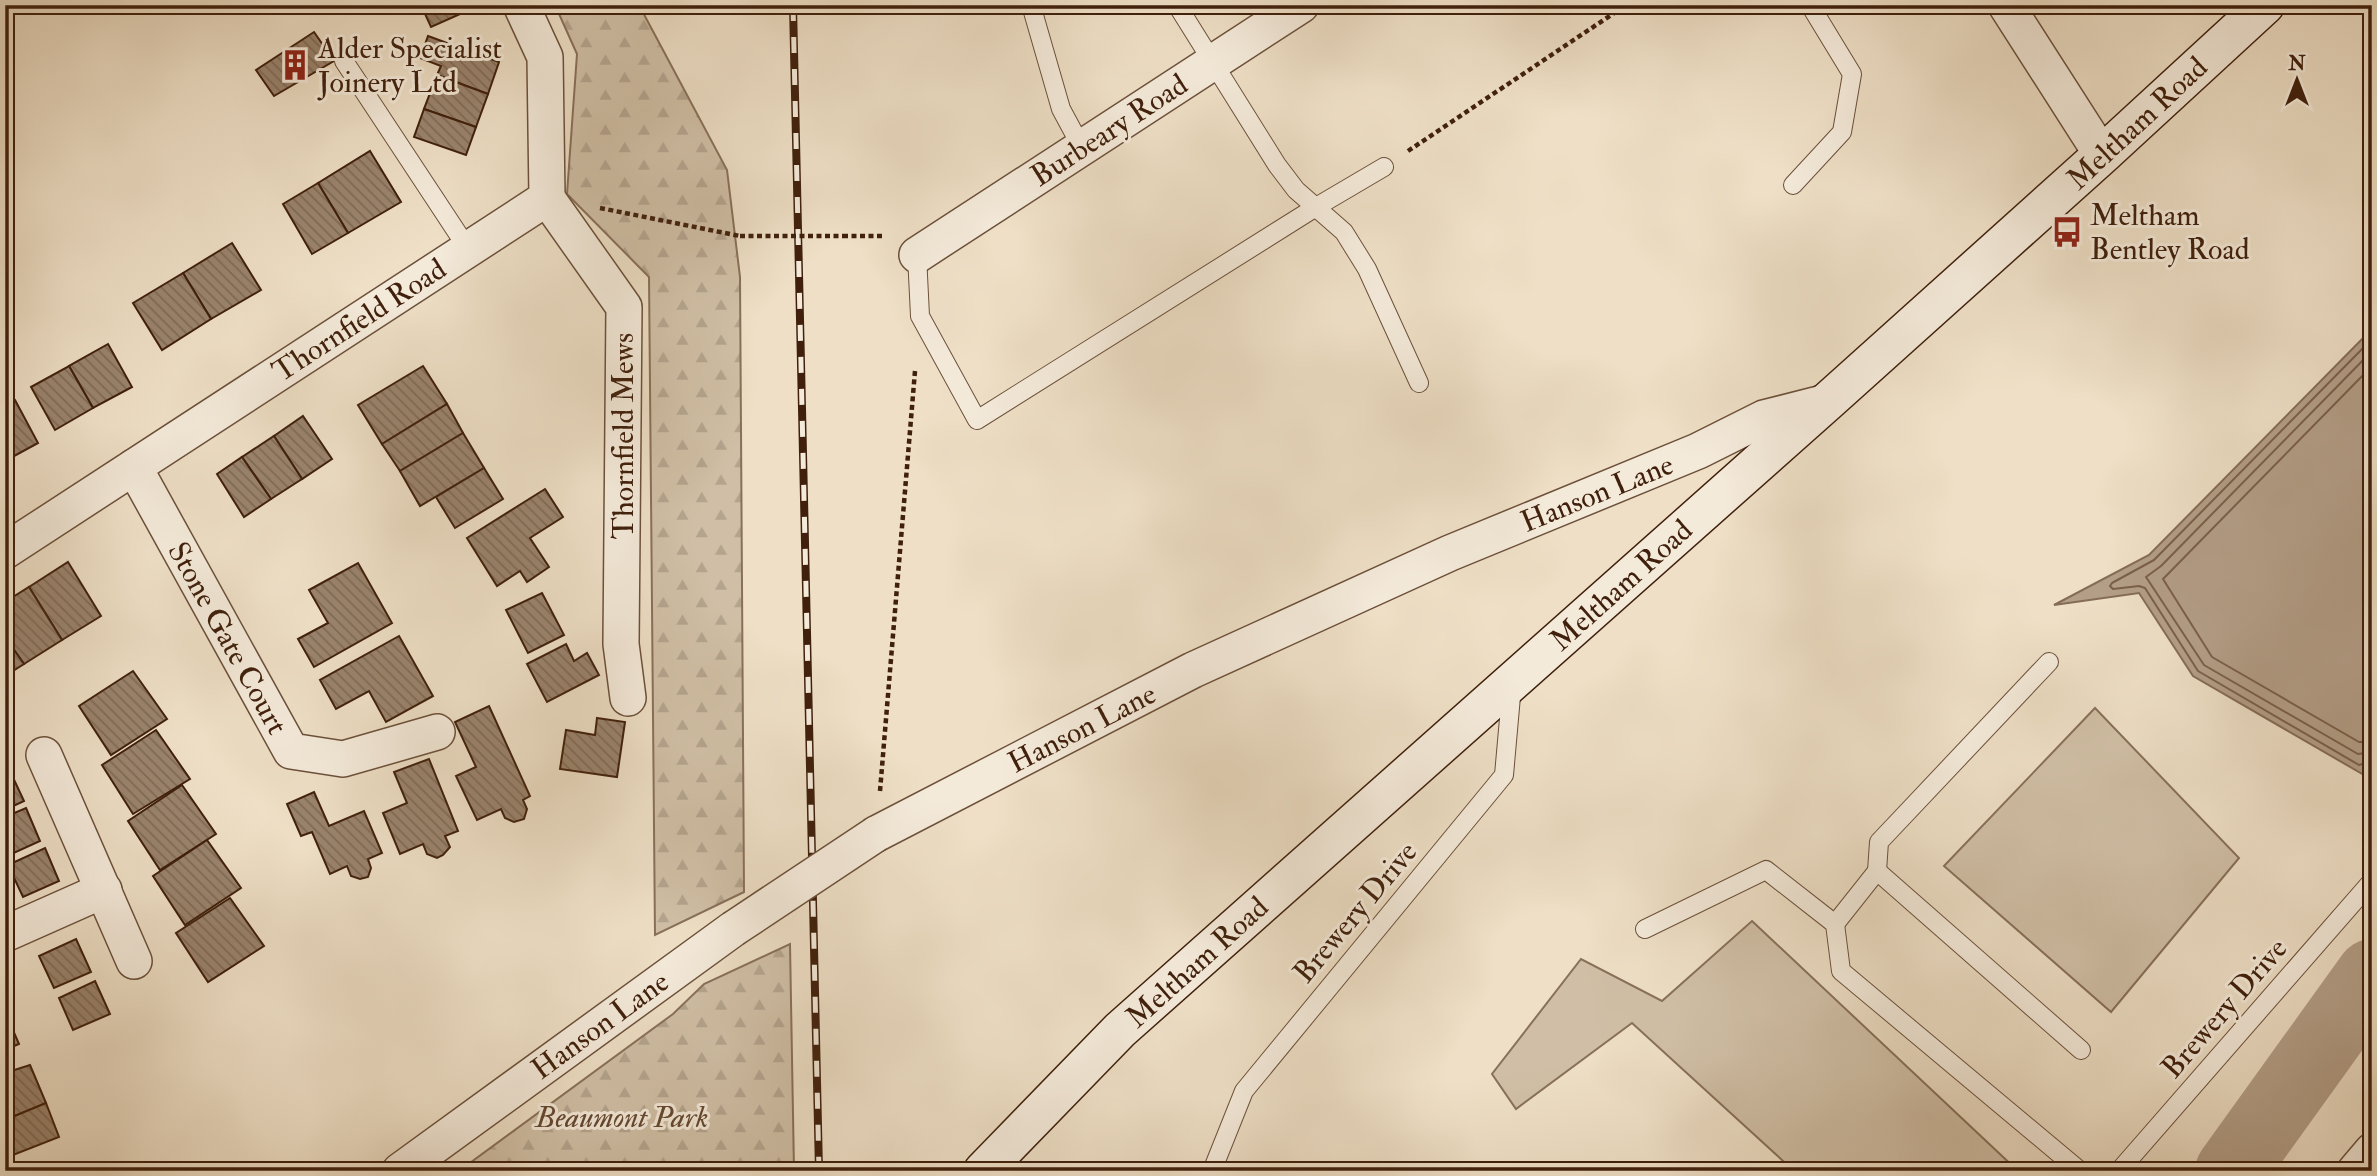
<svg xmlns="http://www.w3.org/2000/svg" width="2377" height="1176" font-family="'IM FELL Double Pica',serif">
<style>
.forest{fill:url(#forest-firs);stroke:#887059;stroke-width:2}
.pitch{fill:#d0bfa6;stroke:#887059;stroke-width:2}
.water{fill:#b39e87;stroke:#856c56;stroke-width:2}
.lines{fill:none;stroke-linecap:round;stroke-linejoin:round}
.shore{stroke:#7a5f4a;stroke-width:2}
.river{stroke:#b39e87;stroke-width:72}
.building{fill:url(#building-back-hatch);stroke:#40200c;stroke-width:2}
.service-casing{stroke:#6c503a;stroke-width:20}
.minor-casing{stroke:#6c503a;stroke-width:38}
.secondary-casing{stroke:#40200c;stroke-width:41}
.path{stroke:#40200c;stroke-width:4.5;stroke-dasharray:5 3.5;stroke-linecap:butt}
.service{stroke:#f4eada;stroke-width:18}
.minor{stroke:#f4eada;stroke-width:35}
.secondary{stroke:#f4eada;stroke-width:38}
.rail-casing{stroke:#40200c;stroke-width:8}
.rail{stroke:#f4eada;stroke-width:5;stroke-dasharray:16;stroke-linecap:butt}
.minor-bridge-casing{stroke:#6c503a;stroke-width:38;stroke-linecap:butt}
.path-bridge{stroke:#40200c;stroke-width:4.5;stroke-dasharray:5 3.5;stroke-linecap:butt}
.minor-bridge{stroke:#f4eada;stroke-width:35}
.labels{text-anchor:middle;stroke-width:6;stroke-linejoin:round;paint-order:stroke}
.poi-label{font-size:30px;fill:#40200c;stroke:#f4eada;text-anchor:start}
.street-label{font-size:30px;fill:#40200c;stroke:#f4eada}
.park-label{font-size:30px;font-style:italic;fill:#644832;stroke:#f4eada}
</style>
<defs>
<pattern id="forest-firs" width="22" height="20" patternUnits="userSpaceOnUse" patternTransform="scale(1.75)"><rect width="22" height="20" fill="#d0bfa6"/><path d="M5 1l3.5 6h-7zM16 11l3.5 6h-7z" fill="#b4a48e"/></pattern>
<pattern id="building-back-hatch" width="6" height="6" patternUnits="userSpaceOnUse" patternTransform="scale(1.75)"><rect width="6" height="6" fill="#9a836d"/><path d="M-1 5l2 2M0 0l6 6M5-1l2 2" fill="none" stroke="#7f6b58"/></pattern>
</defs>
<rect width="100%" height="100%" fill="#eedfc6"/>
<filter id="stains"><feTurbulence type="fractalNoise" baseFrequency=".00286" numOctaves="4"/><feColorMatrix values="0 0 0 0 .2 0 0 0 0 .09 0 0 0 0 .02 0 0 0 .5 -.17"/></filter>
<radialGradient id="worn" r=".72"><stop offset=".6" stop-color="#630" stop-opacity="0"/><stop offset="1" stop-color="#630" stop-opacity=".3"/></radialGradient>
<g class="forest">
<path d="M555 5H639L727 170 740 277 744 892 655 935 649 277 567 194 577 54Z"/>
<path d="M790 944 794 1171H459L673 1014 704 984Z"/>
</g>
<g class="pitch">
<path d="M2095 708 2239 858 2111 1012 1944 866Z"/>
<path d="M1752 921 2018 1171H1794L1632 1023 1516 1109 1492 1074 1581 959 1662 1001Z"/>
</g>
<path class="water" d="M2372 329V764L2364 775 2193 676 2139 593 2054 605 2149 555Z"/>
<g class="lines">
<g class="shore">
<path d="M2372 339 2154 560 2112 583 2110 586 2113 589 2139 586 2145 588 2198 671 2359 765 2372 761"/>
<path d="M2372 351 2161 566 2146 577 2204 665 2358 754 2372 752"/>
<path d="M2372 366 2163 579 2212 657 2359 742H2372"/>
</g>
<path class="river" d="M2231 1171 2372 975"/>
</g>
<g class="building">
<path d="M421 5H478V6L431 27Z"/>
<path d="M314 32 334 61 274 96 256 70Z"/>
<path d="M428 36 499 62 488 94 437 75 441 66 420 58Z"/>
<path d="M437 75 488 94 476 127 424 109Z"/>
<path d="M424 109 476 127 466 155 414 137Z"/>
<path d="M370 151 401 202 348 233 318 183Z"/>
<path d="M318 183 348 233 312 254 283 204Z"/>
<path d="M232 243 261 290 211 319 183 273Z"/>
<path d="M183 273 211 319 162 350 133 303Z"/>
<path d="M108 344 132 387 93 408 69 366Z"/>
<path d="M69 366 93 408 55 430 31 387Z"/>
<path d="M423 366 447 404 382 444 358 405Z"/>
<path d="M15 400 38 443 5 461V405Z"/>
<path d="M447 404 463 433 400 471 382 444Z"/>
<path d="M303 416 332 459 302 479 274 436Z"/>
<path d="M463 433 484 468 420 506 400 471Z"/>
<path d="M274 436 302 479 271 499 242 457Z"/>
<path d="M242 457 271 499 244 517 217 474Z"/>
<path d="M484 468 503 499 455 528 436 497Z"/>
<path d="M545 489 563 517 530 538 549 567 527 582 520 571 497 586 467 538Z"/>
<path d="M68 562 101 616 62 640 29 587Z"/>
<path d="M358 563 392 623 314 667 298 639 328 623 309 590Z"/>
<path d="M29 587 62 640 24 664 5 637V602Z"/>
<path d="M542 593 564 635 528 653 506 610Z"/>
<path d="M399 636 433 696 386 722 369 691 336 709 320 680Z"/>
<path d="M5 637 24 664 5 676Z"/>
<path d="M566 644 574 661 587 653 599 675 547 702 527 664Z"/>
<path d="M133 671 167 719 111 755 79 706Z"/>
<path d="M489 706 530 796 523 800 527 809 524 819 514 822 505 818 501 809 477 820 456 776 476 767 455 722Z"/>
<path d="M597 718 625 722 617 777 560 769 566 730 595 735Z"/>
<path d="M156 730 190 779 133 814 102 765Z"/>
<path d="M429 759 458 831 445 836 450 847 443 855 437 858 427 854 423 844 400 854 383 813 407 803 394 772Z"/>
<path d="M9 769 24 801 5 810V771Z"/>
<path d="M182 785 216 834 160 870 128 821Z"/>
<path d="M314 792 329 826 364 811 382 853 368 859 371 868 368 877 360 879 351 876 347 866 330 874 312 832 301 836 287 804Z"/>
<path d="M26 808 40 841 5 857V817Z"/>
<path d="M207 840 241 888 185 925 153 876Z"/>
<path d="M45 848 59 881 23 897 8 865Z"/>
<path d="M230 898 264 946 208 982 176 933Z"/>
<path d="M76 939 91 972 54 988 39 956Z"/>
<path d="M95 981 110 1014 73 1030 59 998Z"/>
<path d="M12 1028 19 1044 5 1050V1031Z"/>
<path d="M30 1065 46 1103 5 1120V1073Z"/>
<path d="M46 1103 59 1137 13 1155 5 1137V1120Z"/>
</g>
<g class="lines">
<defs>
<g id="service">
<path d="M1031 5 1061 109 1082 148"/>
<path d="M1177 5 1277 165 1296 190 1344 232 1367 269 1419 383"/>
<path d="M344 61 468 249"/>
<path d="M1793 185 1842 132 1852 74 1810 5"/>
<path d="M917 255 920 316 977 420 1316 207 1384 167"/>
<path d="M1877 871 1879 842 2049 662"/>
<path d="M1835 924 1877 871 2081 1050"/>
<path d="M1645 929 1766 870 1835 924 1841 971 2080 1171"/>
<path d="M1212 1171 1244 1091 1504 775 1512 685"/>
<path d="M2119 1171 2372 881"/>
</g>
<g id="minor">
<path d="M2006 5 2102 155"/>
<path d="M547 198 624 307 621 644 628 698"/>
<path d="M917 255 1301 5"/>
<path d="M134 467 291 751 343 759 437 732"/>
<path d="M5 551 547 198 545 57 521 5"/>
<path d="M44 755 134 961"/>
<path d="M876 834 1193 670 1450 553 1698 451 1764 418 1827 402"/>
<path d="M5 934 104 890"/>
<path d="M400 1171 733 929"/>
<path d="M2355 1171 2372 1151"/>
</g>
<path id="secondary" d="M983 1171 1120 1030 1827 402 2102 155 2265 5"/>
</defs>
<use href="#service" class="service-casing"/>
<use href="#minor" class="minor-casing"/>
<use href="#secondary" class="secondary-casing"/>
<g class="path">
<path d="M1408 151 1626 5"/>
<path d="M600 208 740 236"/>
<path d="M843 236H884"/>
<path d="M880 791 915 371"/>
</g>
<use href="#service" class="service"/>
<use href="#minor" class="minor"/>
<use href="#secondary" class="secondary"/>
<defs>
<path id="rail" d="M793 5 819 1171"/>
</defs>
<use href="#rail" class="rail-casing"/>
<use href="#rail" class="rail"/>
<defs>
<path id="minor-bridge" d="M733 929 876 834"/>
</defs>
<use href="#minor-bridge" class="minor-bridge-casing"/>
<path class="path-bridge" d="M740 236H843"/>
<use href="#minor-bridge" class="minor-bridge"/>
</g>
<defs>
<symbol id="building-bare" viewBox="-9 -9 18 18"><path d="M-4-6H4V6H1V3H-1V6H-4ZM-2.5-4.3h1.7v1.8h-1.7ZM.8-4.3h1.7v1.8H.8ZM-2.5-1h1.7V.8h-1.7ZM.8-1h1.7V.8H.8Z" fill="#8f2418" stroke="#f4eada" stroke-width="2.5" paint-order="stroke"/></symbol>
<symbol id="bus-bare" viewBox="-9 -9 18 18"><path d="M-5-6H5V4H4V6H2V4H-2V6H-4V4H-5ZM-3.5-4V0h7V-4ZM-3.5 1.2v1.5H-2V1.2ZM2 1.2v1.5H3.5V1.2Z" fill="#8f2418" stroke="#f4eada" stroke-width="2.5" paint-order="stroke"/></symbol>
</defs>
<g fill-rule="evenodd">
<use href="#building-bare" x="273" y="43" width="44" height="44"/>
<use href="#bus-bare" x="2045" y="210" width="44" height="44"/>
</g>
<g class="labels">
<g class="poi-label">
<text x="318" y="58">Alder Specialist<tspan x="318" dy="34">Joinery Ltd</tspan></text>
<text x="2090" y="225">Meltham<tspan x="2090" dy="34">Bentley Road</tspan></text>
</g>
<g class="street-label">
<text transform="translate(2137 123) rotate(-43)" y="10">Meltham Road</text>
<text transform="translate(1109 130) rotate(-33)" y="10">Burbeary Road</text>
<text transform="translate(359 320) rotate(-33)" y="10">Thornfield Road</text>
<text transform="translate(623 436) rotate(-90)" y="10">Thornfield Mews</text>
<text transform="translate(1597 493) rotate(-22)" y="10">Hanson Lane</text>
<text transform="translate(1621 585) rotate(-42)" y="10">Meltham Road</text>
<text transform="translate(228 638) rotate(61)" y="10">Stone Gate Court</text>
<text transform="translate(1082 728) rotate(-27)" y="10">Hanson Lane</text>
<text transform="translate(1355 912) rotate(-50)" y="10">Brewery Drive</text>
<text transform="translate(1197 962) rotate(-42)" y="10">Meltham Road</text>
<text transform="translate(2224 1008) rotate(-49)" y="10">Brewery Drive</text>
<text transform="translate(600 1025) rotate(-36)" y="10">Hanson Lane</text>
</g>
<g class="park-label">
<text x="622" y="1127">Beaumont Park</text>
</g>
</g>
<rect width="2377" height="1176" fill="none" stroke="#eedfc6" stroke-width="28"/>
<rect x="7" y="7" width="2363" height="1162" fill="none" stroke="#40200c" stroke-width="3.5"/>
<rect x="14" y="14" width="2349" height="1148" fill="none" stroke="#40200c" stroke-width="2"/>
<g transform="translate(2297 80)" stroke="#f4eada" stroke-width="5" paint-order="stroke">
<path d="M0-5L12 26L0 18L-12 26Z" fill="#40200c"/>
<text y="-10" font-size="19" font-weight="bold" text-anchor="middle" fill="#40200c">N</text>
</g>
<rect width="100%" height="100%" filter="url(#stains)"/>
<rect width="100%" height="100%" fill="url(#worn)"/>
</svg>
